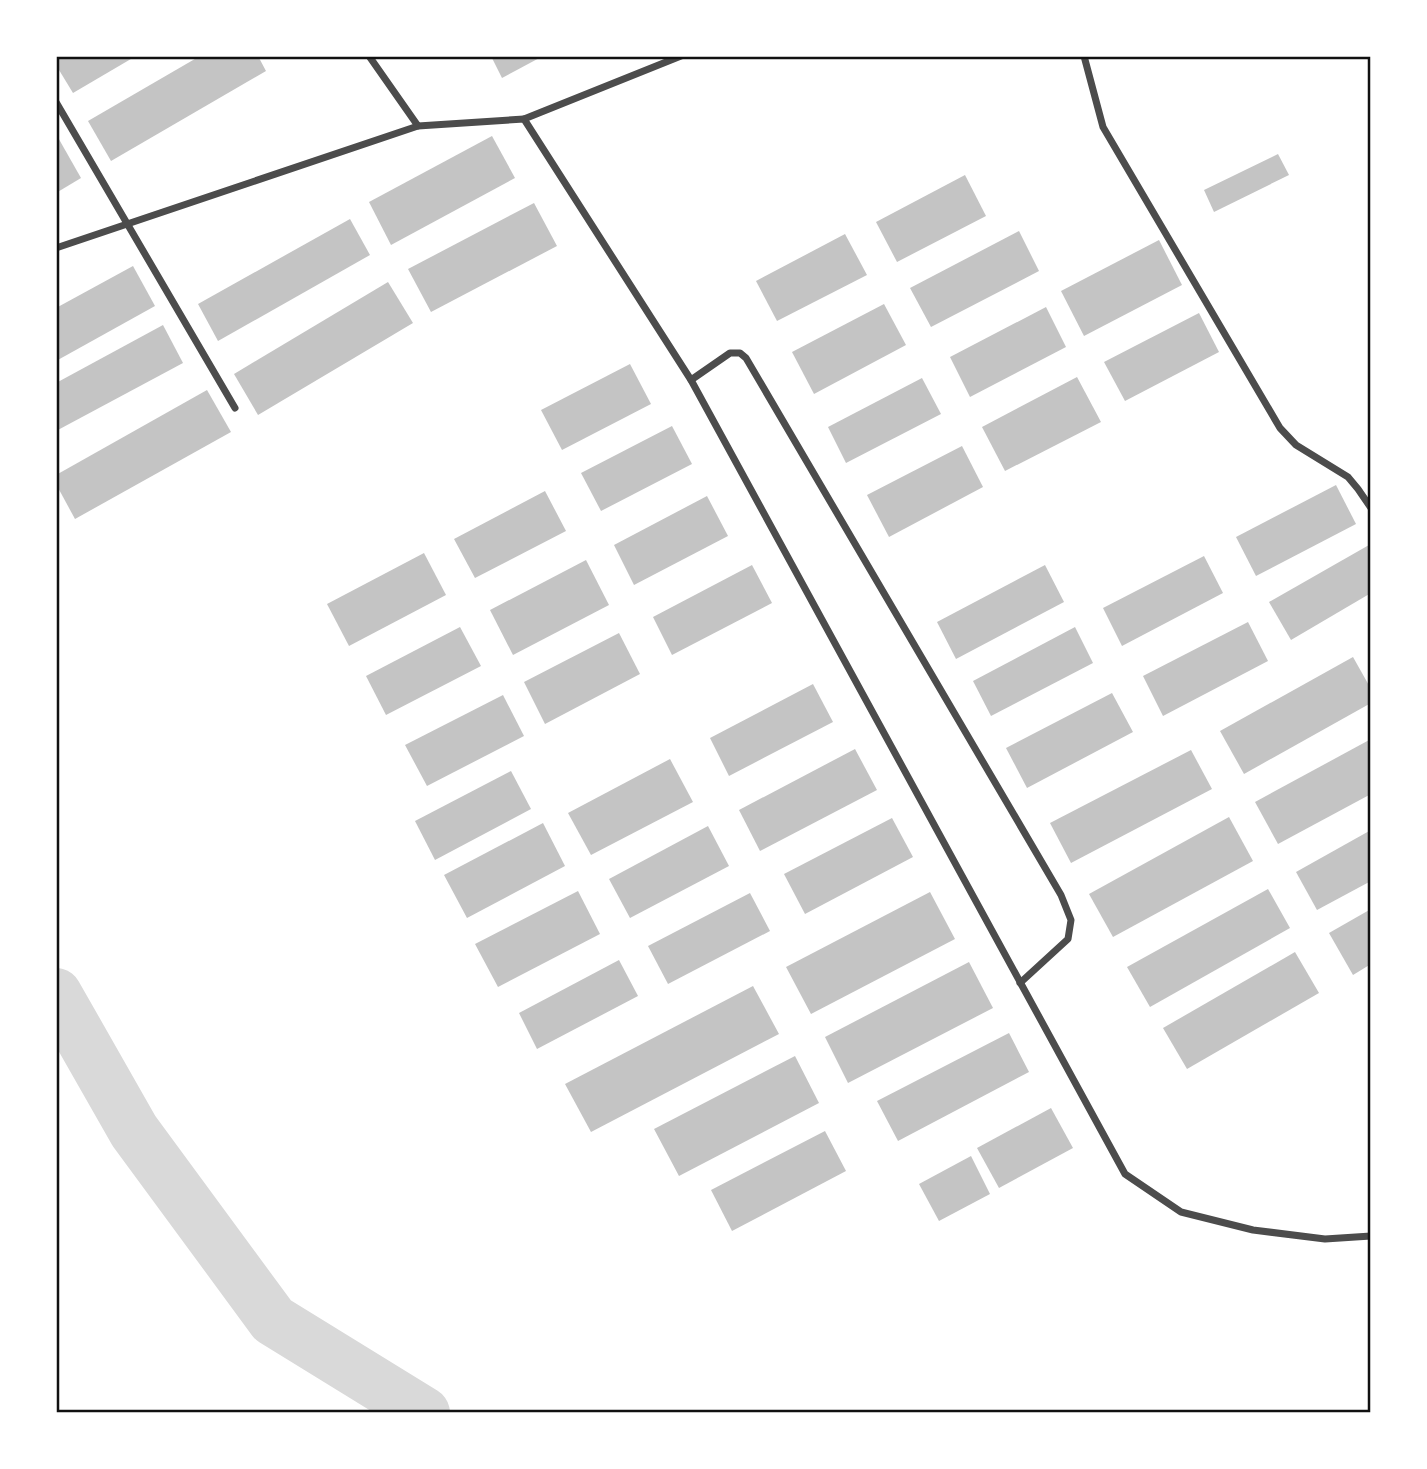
<svg xmlns="http://www.w3.org/2000/svg" width="1427" height="1469" font-family="'Varela Round',sans-serif">
<style>
.lines{fill:none;stroke-linecap:round;stroke-linejoin:round}
.river{stroke:#d9d9d9;stroke-width:52}
.building{fill:#c4c4c4}
.minor{stroke:#4c4c4c;stroke-width:7}
.neatline{fill:none;stroke:#111;stroke-width:2.5}
</style>
<rect width="100%" height="100%" fill="#fff"/>
<g class="lines">
<path class="river" d="M56 994 134 1131 273 1320 424 1413"/>
</g>
<g class="building">
<path d="M56 56H136L73 93 56 65Z"/>
<path d="M200 56H258L266 71 111 161 88 121Z"/>
<path d="M491 56H543L502 78Z"/>
<path d="M56 134 81 178 56 193Z"/>
<path d="M492 136 515 178 391 245 369 202Z"/>
<path d="M1278 154 1289 175 1214 212 1204 190Z"/>
<path d="M965 175 986 216 897 262 876 222Z"/>
<path d="M534 203 557 246 431 312 408 269Z"/>
<path d="M350 219 370 255 218 341 198 304Z"/>
<path d="M1019 231 1039 271 931 327 910 288Z"/>
<path d="M845 234 867 275 777 321 756 281Z"/>
<path d="M1159 240 1182 285 1084 336 1061 291Z"/>
<path d="M133 266 155 306 56 361V308Z"/>
<path d="M388 282 413 323 258 415 234 374Z"/>
<path d="M884 304 906 345 814 394 792 352Z"/>
<path d="M1046 307 1066 347 970 397 950 357Z"/>
<path d="M1199 313 1219 352 1125 401 1104 362Z"/>
<path d="M163 325 183 363 56 431V383Z"/>
<path d="M630 364 651 404 562 450 541 410Z"/>
<path d="M1077 377 1101 422 1005 471 982 427Z"/>
<path d="M922 378 941 414 846 463 828 427Z"/>
<path d="M207 390 231 432 75 519 56 484V475Z"/>
<path d="M672 426 692 464 601 511 581 473Z"/>
<path d="M962 446 983 487 889 537 867 495Z"/>
<path d="M1336 485 1356 524 1256 576 1236 537Z"/>
<path d="M545 491 566 531 475 578 454 539Z"/>
<path d="M707 496 728 536 634 585 614 545Z"/>
<path d="M1369 545 1371 550V593L1291 640 1269 602Z"/>
<path d="M424 553 446 595 349 646 327 604Z"/>
<path d="M1204 556 1223 593 1122 646 1103 608Z"/>
<path d="M586 560 609 605 513 655 490 610Z"/>
<path d="M752 565 772 603 672 655 653 617Z"/>
<path d="M1045 565 1064 602 956 659 937 622Z"/>
<path d="M1248 622 1268 661 1163 716 1143 676Z"/>
<path d="M460 627 481 666 386 715 366 676Z"/>
<path d="M1075 627 1093 663 991 716 973 681Z"/>
<path d="M619 633 640 674 545 724 524 682Z"/>
<path d="M1353 657 1371 689V703L1244 774 1220 731Z"/>
<path d="M813 684 833 722 729 776 710 738Z"/>
<path d="M1112 693 1133 732 1027 788 1006 748Z"/>
<path d="M503 695 524 736 427 786 405 745Z"/>
<path d="M1371 739V794L1278 844 1255 802Z"/>
<path d="M855 749 877 790 760 851 739 810Z"/>
<path d="M1191 750 1212 789 1071 863 1050 823Z"/>
<path d="M670 759 693 802 591 855 568 813Z"/>
<path d="M511 771 531 809 435 860 415 821Z"/>
<path d="M1229 817 1253 861 1113 937 1089 894Z"/>
<path d="M892 818 913 857 805 914 784 874Z"/>
<path d="M543 823 565 866 467 918 444 875Z"/>
<path d="M708 826 729 866 630 918 609 879Z"/>
<path d="M1371 830V881L1317 910 1296 872Z"/>
<path d="M1268 889 1290 928 1150 1007 1127 967Z"/>
<path d="M578 891 600 934 498 987 475 944Z"/>
<path d="M930 892 955 939 811 1014 786 967Z"/>
<path d="M750 893 770 931 668 984 648 946Z"/>
<path d="M1371 909V964L1353 975 1329 933Z"/>
<path d="M1295 952 1319 993 1187 1069 1163 1028Z"/>
<path d="M619 960 638 996 537 1049 519 1013Z"/>
<path d="M969 962 993 1008 848 1083 825 1037Z"/>
<path d="M753 986 779 1034 591 1132 565 1084Z"/>
<path d="M1009 1033 1029 1072 898 1141 877 1101Z"/>
<path d="M795 1056 819 1103 679 1176 654 1129Z"/>
<path d="M1051 1108 1073 1148 999 1188 977 1148Z"/>
<path d="M825 1131 846 1171 732 1231 711 1190Z"/>
<path d="M971 1156 990 1194 939 1221 919 1184Z"/>
</g>
<g class="lines">
<g class="minor">
<path d="M369 56 418 126 524 119 691 380 1125 1174 1181 1212 1253 1230 1325 1239 1371 1236"/>
<path d="M1084 56 1103 127 1280 428 1296 445 1348 477 1358 489 1371 508"/>
<path d="M56 102 235 408"/>
<path d="M524 119 681 56"/>
<path d="M56 248 418 126"/>
<path d="M691 380 730 353H740L746 358 1061 895 1071 920 1068 939 1020 983"/>
</g>
</g>
<rect width="1427" height="1469" fill="none" stroke="#ffffff" stroke-width="116"/>
<rect x="58" y="58" width="1311" height="1353" class="neatline"/>
</svg>
